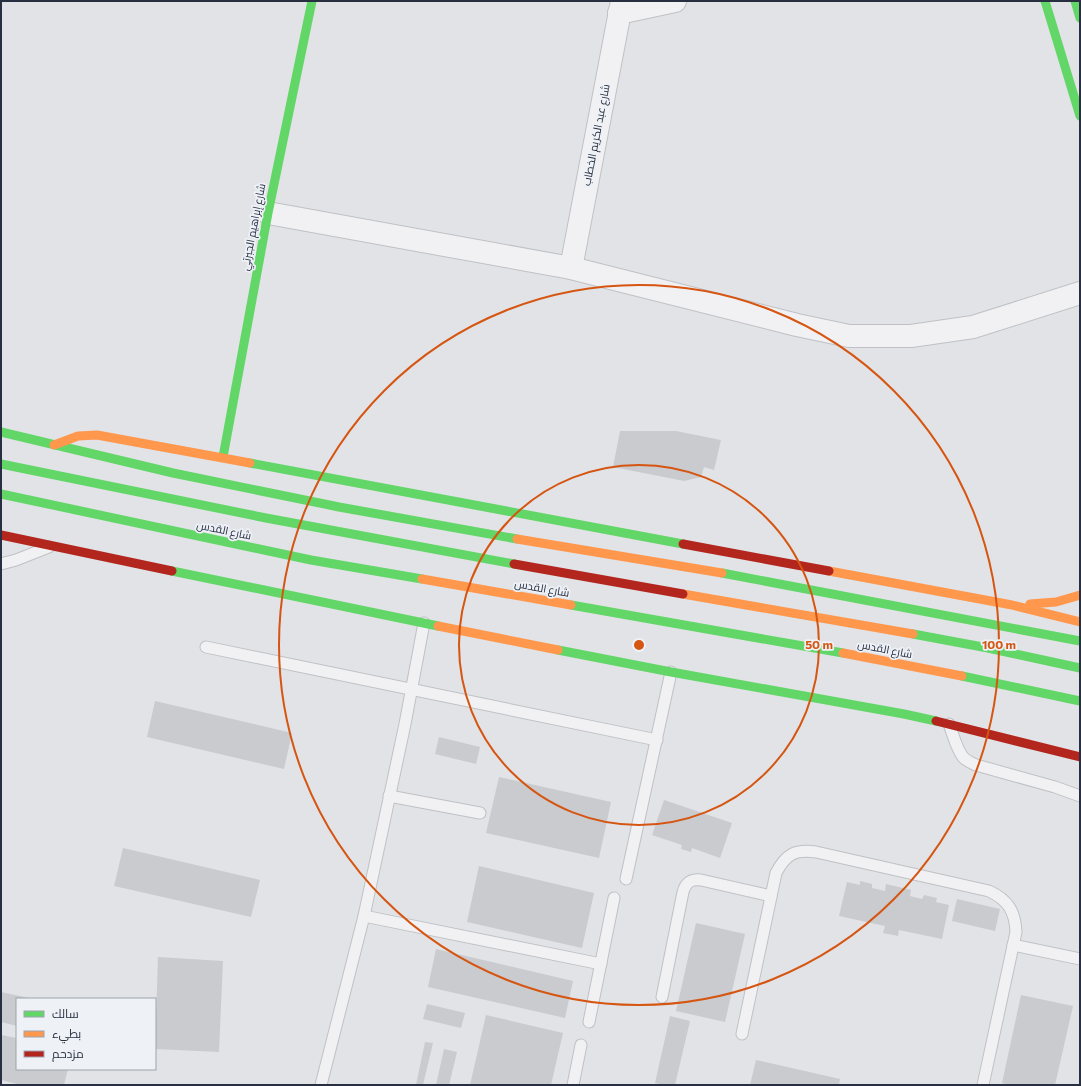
<svg xmlns="http://www.w3.org/2000/svg" width="1081" height="1086" font-family="Commissioner,Cairo,sans-serif">
<style>
.building{fill:#c9cbcf}
.lines{fill:none;stroke-linecap:round;stroke-linejoin:round}
.lane-casing{stroke:#bfc1c5;stroke-width:13}
.street-casing{stroke:#bfc1c5;stroke-width:24}
.lane{stroke:#f1f1f3;stroke-width:11}
.street{stroke:#f1f1f3;stroke-width:22}
.fast{stroke:#63d668;stroke-width:9}
.slow{stroke:#ff974d;stroke-width:9}
.jam{stroke:#b3261e;stroke-width:9}
.ring{fill:none;stroke:#d55511;stroke-width:2}
.labels{text-anchor:middle;stroke-width:3.5;stroke-linejoin:round;paint-order:stroke}
.street-label{font-size:11px;fill:#272f41;stroke:#eef1f6}
.centre{fill:#d55511;stroke:#eef1f6;stroke-width:2}
.ring-label{font-size:12px;text-anchor:middle;font-weight:bold;fill:#d55511;stroke:#eef1f6;stroke-width:3.5;stroke-linejoin:round;paint-order:stroke}
</style>
<rect width="100%" height="100%" fill="#e1e3e7"/>
<g class="building">
<path d="M620 431H676L721 440 714 470 704 467 701 477 684 481 613 467Z"/>
<path d="M155 701 292 733 284 769 147 737Z"/>
<path d="M439 737 480 747 476 764 435 754Z"/>
<path d="M499 777 611 802 599 858 486 833Z"/>
<path d="M664 800 732 823 720 858 692 848 691 852 681 849 682 845 652 835Z"/>
<path d="M123 848 260 880 251 917 114 886Z"/>
<path d="M479 866 594 893 582 948 467 922Z"/>
<path d="M860 881 872 884V888L885 891 886 884 911 890 910 896 922 899 924 895 937 898 936 902 949 905 942 939 899 930 898 936 883 933 885 926 839 916 847 882 860 885Z"/>
<path d="M957 899 1000 909 995 931 952 921Z"/>
<path d="M696 923 745 934 725 1022 676 1011Z"/>
<path d="M436 949 573 981 565 1018 428 987Z"/>
<path d="M158 957 223 961 219 1052 155 1049Z"/>
<path d="M1 992 29 998 17 999V1026L1 1022Z"/>
<path d="M1021 995 1073 1006 1055 1085H1009L1002 1083Z"/>
<path d="M427 1004 465 1013 461 1028 423 1019Z"/>
<path d="M486 1015 563 1033 551 1085H470Z"/>
<path d="M670 1016 690 1021 675 1085H664L655 1083Z"/>
<path d="M1 1035 17 1038V1069H68L64 1085H21L1 1080Z"/>
<path d="M425 1042 433 1043 423 1085H416Z"/>
<path d="M444 1049 457 1052 449 1085H436Z"/>
<path d="M756 1060 840 1079 839 1085H750Z"/>
</g>
<g class="lines">
<defs>
<g id="lane">
<path d="M1 564 16 560 49 547"/>
<path d="M206 647 657 740"/>
<path d="M949 724C953 734 956 748 963 757 966 761 972 763 976 765L1055 787 1080 796"/>
<path d="M389 796 480 813"/>
<path d="M626 879 671 672"/>
<path d="M364 916 601 964"/>
<path d="M1013 945 1080 959"/>
<path d="M662 997 683 892C686 882 691 879 701 880L771 896"/>
<path d="M589 1022 614 898"/>
<path d="M742 1034 776 873C786 854 795 849 816 852L989 891C1008 900 1015 911 1016 932L983 1085"/>
<path d="M321 1085 364 916 405 724 424 623"/>
<path d="M573 1085 581 1045"/>
</g>
<g id="street">
<path d="M619 13 675 1"/>
<path d="M268 213 571 268 797 325 849 336H911L973 327 1080 293"/>
<path d="M571 268 622 1"/>
</g>
</defs>
<use href="#lane" class="lane-casing"/>
<use href="#street" class="street-casing"/>
<use href="#lane" class="lane"/>
<use href="#street" class="street"/>
<g class="fast">
<path d="M1045 1 1080 116"/>
<path d="M1075 1 1080 18"/>
<path d="M1 432 173 473 339 507 517 539"/>
<path d="M223 457 268 213 312 1"/>
<path d="M250 463 683 544"/>
<path d="M1 464 266 518 514 564"/>
<path d="M1 494 311 560 422 579"/>
<path d="M172 571 438 626"/>
<path d="M722 573 1080 641"/>
<path d="M571 605 843 653"/>
<path d="M913 634 988 648 1080 668"/>
<path d="M558 650 671 672 904 714 936 721"/>
<path d="M962 676 1080 701"/>
</g>
<g class="slow">
<path d="M54 445 78 436 97 435 250 463"/>
<path d="M517 539 722 573"/>
<path d="M829 571 1012 605 1080 622"/>
<path d="M422 579 571 605"/>
<path d="M683 594 913 634"/>
<path d="M1030 604 1056 602 1080 595"/>
<path d="M438 626 558 650"/>
<path d="M843 653 962 676"/>
</g>
<g class="jam">
<path d="M1 535 172 571"/>
<path d="M683 544 829 571"/>
<path d="M514 564 683 594"/>
<path d="M936 721 1080 757"/>
</g>
</g>
<g class="ring">
<circle cx="639" cy="645" r="180"/>
<circle cx="639" cy="645" r="360"/>
</g>
<g class="labels">
<g class="street-label">
<text transform="translate(596 135) rotate(-79)" y="4">شارع عبد الكريم الخطاب</text>
<text transform="translate(253 227) rotate(-79)" y="4">شارع إبراهيم الجبرتي</text>
<text transform="translate(224 530) rotate(12)" y="4">شارع القدس</text>
<text transform="translate(542 588) rotate(10)" y="4">شارع القدس</text>
<text transform="translate(885 649) rotate(11)" y="4">شارع القدس</text>
</g>
</g>
<circle cx="639" cy="645" r="6" class="centre"/>
<g class="ring-label">
<text x="819" y="649">50 m</text>
<text x="999" y="649">100 m</text>
</g>
<rect width="1081" height="1086" fill="none" stroke="#272f41" stroke-width="4"/>
<rect x="16" y="998" width="140" height="72" fill="#eef1f6" stroke="#9ea3ae"/>
<rect x="24" y="1011" width="20" height="6" fill="#63d668" stroke="#9ea3ae"/>
<text x="52" y="1018" font-size="12" fill="#272f41">سالك</text>
<rect x="24" y="1031" width="20" height="6" fill="#ff974d" stroke="#9ea3ae"/>
<text x="52" y="1038" font-size="12" fill="#272f41">بطيء</text>
<rect x="24" y="1051" width="20" height="6" fill="#b3261e" stroke="#9ea3ae"/>
<text x="52" y="1058" font-size="12" fill="#272f41">مزدحم</text>
</svg>
